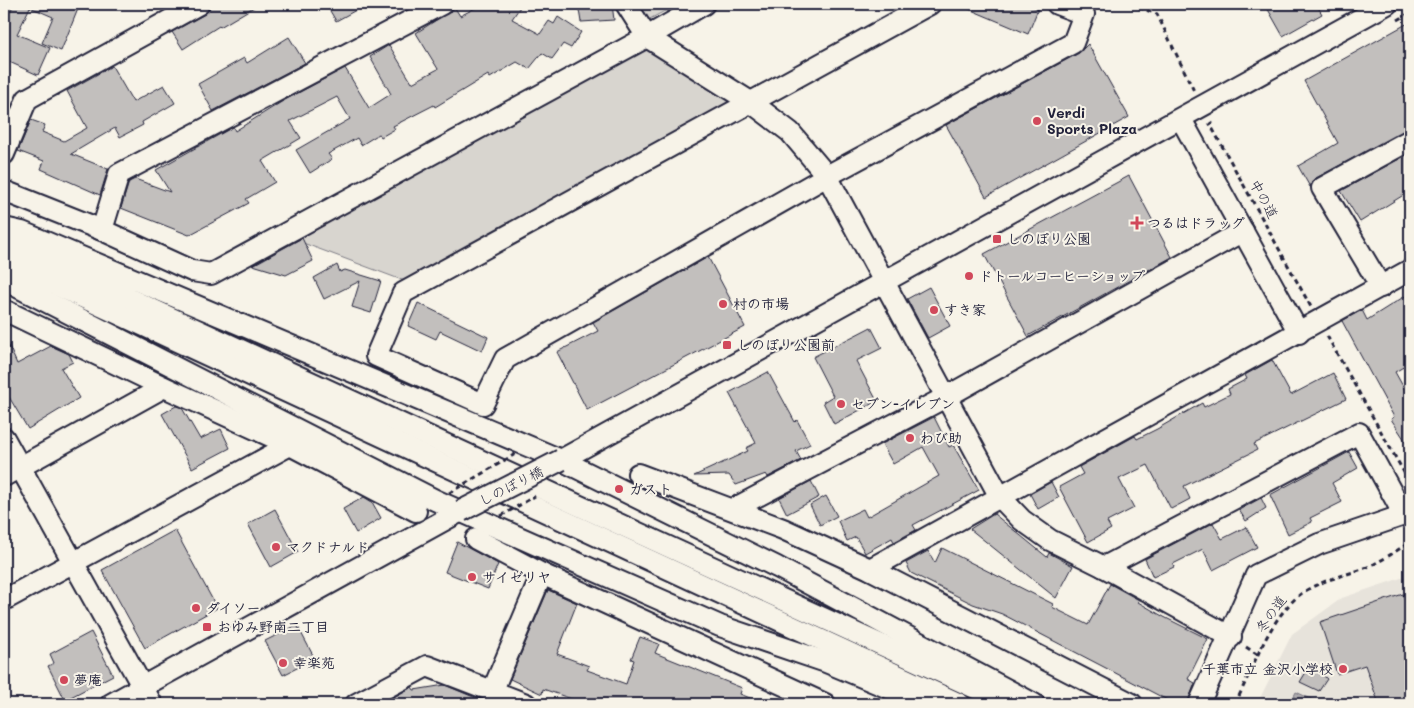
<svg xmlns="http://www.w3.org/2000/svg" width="1414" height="708" font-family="Mali,'Klee One',sans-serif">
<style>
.built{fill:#e7e3db}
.green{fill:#d8d5cf;stroke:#7d7c85}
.water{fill:#aeabad;stroke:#76747f}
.building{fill:#c2bfbd;stroke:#22223b}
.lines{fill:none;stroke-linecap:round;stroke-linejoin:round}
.minor-casing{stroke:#22223b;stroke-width:24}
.path{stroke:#22223b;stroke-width:3;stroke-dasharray:5 4;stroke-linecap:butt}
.minor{stroke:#f7f3e8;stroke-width:20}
.minor-bridge-casing{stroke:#22223b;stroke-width:24;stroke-linecap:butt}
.path-bridge{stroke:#22223b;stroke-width:3;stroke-dasharray:5 4;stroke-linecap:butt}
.minor-bridge{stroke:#f7f3e8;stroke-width:20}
.poi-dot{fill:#d1495b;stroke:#f7f3e8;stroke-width:2}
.labels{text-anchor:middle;stroke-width:4;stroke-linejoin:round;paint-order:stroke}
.poi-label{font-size:14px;font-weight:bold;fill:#22223b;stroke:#f7f3e8;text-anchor:start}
.street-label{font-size:14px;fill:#22223b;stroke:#f7f3e8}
</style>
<rect width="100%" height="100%" fill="#f7f3e8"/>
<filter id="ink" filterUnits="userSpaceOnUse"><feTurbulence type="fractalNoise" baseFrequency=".02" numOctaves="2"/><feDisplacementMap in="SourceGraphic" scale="10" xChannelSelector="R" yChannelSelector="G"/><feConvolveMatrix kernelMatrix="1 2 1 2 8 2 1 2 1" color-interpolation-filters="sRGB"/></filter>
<g filter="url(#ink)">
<path class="built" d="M1410 575V704H1257L1292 634 1342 598Z"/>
<g class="green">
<path d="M633 4H678L644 22Z"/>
<path d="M639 49 651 51 739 106 410 283 295 240Z"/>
</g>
<path class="water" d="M1296 692 1322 704H1290Z"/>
<g class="building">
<path d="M14 4H80L61 51 42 43 53 17 30 7 17 34 50 48 38 75 5 60 4 62V24Z"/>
<path d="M211 4H259L220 27 219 26 183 49 172 32 205 14Z"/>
<path d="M326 4H367L336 21Z"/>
<path d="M483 4H522L512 19 540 34 549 21 554 24 558 17 581 32 571 48 563 44 552 59 542 53 529 69 517 62 490 78 488 75 435 107 434 105 393 126 395 129 381 137 379 134 361 145 357 138 328 154 332 159 310 173 296 150 350 119 337 97 290 121 301 138 262 161 275 182 246 199 249 203 189 235 121 208 129 182 135 179 170 192 156 170 233 127 235 131 283 101 345 68 369 108 391 94 370 57 389 45 412 83 438 69 416 33 455 8 460 16Z"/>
<path d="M578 4H612L614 20 581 22Z"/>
<path d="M957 4H1026L1038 9 1028 34Z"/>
<path d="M1265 4H1316L1322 14 1283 36Z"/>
<path d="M1410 22V128L1316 178 1310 187 1298 166 1338 143 1304 81Z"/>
<path d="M289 37 305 63 213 111 198 84 244 58 247 63Z"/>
<path d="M1088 44 1129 117 986 197 946 125 1079 53Z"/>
<path d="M112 66 133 102 164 85 175 103 142 122 143 125 120 137 115 128 71 154 108 169 100 195 41 169 44 161 18 151 31 120 45 125 42 132 64 141 87 128 67 91Z"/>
<path d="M1410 153V191L1360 222 1341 191Z"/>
<path d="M1129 176 1172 257 1028 336 984 254Z"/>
<path d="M302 238 313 261 286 275 253 265Z"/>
<path d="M708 257 745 327 587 410 557 352 598 331 593 322Z"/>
<path d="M337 265 340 272 345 270 381 281 371 313 352 307 360 281 324 299 314 278Z"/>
<path d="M929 287 950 326 928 338 907 299Z"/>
<path d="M1410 293V363L1395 372 1410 399V448L1391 419 1394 417 1342 321 1362 310 1367 320Z"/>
<path d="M418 303 488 337 482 351 440 331 436 339 408 326Z"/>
<path d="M871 327 882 348 856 361 877 401 834 424 823 402 833 396 813 357Z"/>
<path d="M4 335 17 364 51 346 69 354 73 362 61 368 79 398 28 429 9 397 4 400Z"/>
<path d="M1272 360 1291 395 1333 373 1346 399 1254 444 1257 450 1184 486 1190 499 1171 509 1148 465 1119 479 1134 508 1107 522 1111 529 1088 542 1059 487 1083 474 1079 467 1135 436 1137 439 1157 429 1202 403 1204 407 1230 394 1228 389 1247 379 1245 375Z"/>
<path d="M768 372 795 422 797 420 810 444 796 451 801 460 768 477 766 474 736 485 729 475 694 476 748 451 746 448 756 443 729 393Z"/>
<path d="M176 406 182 408 200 439 221 429 230 448 192 468 162 414Z"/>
<path d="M934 417 949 447 953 445 979 490 913 525 916 530 894 542 892 538 865 553 856 537 847 541 838 521 863 509 867 517 939 476 923 447 893 464 882 444Z"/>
<path d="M1349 452 1358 468 1332 483 1342 502 1310 518 1312 522 1288 534 1270 495Z"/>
<path d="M811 481 819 497 787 514 779 498Z"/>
<path d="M1051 482 1059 497 1038 509 1030 494Z"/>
<path d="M826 496 837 516 820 525 810 505Z"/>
<path d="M364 497 372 502 381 518 356 533 343 509Z"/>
<path d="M1261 498 1266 508 1246 521 1239 510Z"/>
<path d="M275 509 298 552 271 567 248 524Z"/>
<path d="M994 514 1047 557 1049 553 1073 566 1056 598 970 529Z"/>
<path d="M1213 523 1222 539 1246 527 1257 547 1213 570 1203 549 1173 564 1174 567 1153 577 1145 559Z"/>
<path d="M175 530 217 608 145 648 102 570Z"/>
<path d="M457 542 498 564 488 589 445 572Z"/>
<path d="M942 548 1053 604 1052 607 1088 625 1110 584 1139 600 1138 602 1164 617 1208 639 1188 679 1195 683 1187 704H1175L1002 614 973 604 911 573 906 563 928 551 935 563Z"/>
<path d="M548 590 577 603 557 654 589 666 587 670 626 684 634 660 631 659 640 637 659 644 655 653 742 688 740 694 765 704H586L543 689 542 694 510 679Z"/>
<path d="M1403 594 1405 601 1410 599V697L1389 704H1379L1365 665 1337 674 1320 622Z"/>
<path d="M297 625 315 659 283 675 265 641Z"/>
<path d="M91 632 113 675 65 700 48 666 54 663 50 654Z"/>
<path d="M1311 664 1327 679 1319 691 1300 682Z"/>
<path d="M445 685 490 704H381L412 687 414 690Z"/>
</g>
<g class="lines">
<defs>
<g id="minor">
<path d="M626 4 647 37 704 4"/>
<path d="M930 4 403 293 376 356 483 404 505 359 827 176 1073 43 1084 14 1057 4"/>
<path d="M1181 119 1299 333"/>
<path d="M4 154 27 99 199 4"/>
<path d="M4 191 102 230 192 271 211 274 647 37 752 103 790 132 827 176 1000 497 1022 520 1050 540 1104 567 1231 637"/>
<path d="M4 228 22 232 561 460 777 567 1034 704"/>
<path d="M102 230 119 174 442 4"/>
<path d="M4 241 999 699"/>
<path d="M4 261 960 704"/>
<path d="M4 280 435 500 720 626 826 662 927 704"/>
<path d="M1381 287 1322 188 1410 140"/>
<path d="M4 310 164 387 290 445 416 511"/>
<path d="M4 438 152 704"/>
<path d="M561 460 1387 4"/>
<path d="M638 474 783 529 870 569 1132 704"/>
<path d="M4 476 164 387"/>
<path d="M733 509 946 397 1243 231"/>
<path d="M476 539 542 574 825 704"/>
<path d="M1104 567 1359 433 1404 515 1319 544 1256 575 1199 704"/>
<path d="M870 569 1410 270"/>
<path d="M4 600 290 445"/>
<path d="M492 692 542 574"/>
<path d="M111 704 461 511"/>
<path d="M356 704 427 666 526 704"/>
</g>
</defs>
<use href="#minor" class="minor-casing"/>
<g class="path">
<path d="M1130 4 1157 14 1194 91"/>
<path d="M1398 20 1410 13"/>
<path d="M1213 122 1210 124 1311 307"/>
<path d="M1327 336 1410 483"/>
<path d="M1246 647 1258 655"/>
<path d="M1235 704C1253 669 1266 625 1296 598 1317 579 1349 576 1374 564 1386 558 1398 550 1410 542"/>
</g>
<use href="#minor" class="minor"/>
<defs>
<path id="minor-bridge" d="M461 511 561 460"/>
</defs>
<use href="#minor-bridge" class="minor-bridge-casing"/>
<g class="path-bridge">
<path d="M449 493 517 453"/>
<path d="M501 516 535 496"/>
</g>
<use href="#minor-bridge" class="minor-bridge"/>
</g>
</g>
<g class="poi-dot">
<circle cx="1037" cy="121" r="5"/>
<path d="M1134.5 215.5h5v5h5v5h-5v5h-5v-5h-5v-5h5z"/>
<rect x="992" y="234" width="10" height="10" rx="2.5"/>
<circle cx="969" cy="276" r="5"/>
<circle cx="723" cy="304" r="5"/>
<circle cx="934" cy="310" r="5"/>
<rect x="722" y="340" width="10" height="10" rx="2.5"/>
<circle cx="841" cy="404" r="5"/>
<circle cx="910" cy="438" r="5"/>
<circle cx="619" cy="489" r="5"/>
<circle cx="276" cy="547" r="5"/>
<circle cx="472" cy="577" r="5"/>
<circle cx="196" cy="608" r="5"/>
<rect x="202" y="622" width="10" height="10" rx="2.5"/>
<circle cx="283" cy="663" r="5"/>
<circle cx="1343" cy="669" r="5"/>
<circle cx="64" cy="680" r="5"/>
</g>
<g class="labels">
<g class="poi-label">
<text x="1047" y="118">Verdi<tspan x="1047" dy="16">Sports Plaza</tspan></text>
<text x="1147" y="228">つるはドラッグ</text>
<text x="1007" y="244">しのぼり公園</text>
<text x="979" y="281">ドトールコーヒーショップ</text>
<text x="733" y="309">村の市場</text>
<text x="944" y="315">すき家</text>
<text x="737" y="350">しのぼり公園前</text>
<text x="851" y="409">セブン-イレブン</text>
<text x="920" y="443">わび助</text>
<text x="629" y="494">ガスト</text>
<text x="286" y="552">マクドナルド</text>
<text x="482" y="582">サイゼリヤ</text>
<text x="206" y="613">ダイソー</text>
<text x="217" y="632">おゆみ野南二丁目</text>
<text x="293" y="668">幸楽苑</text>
<text x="1333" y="674" text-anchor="end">千葉市立 金沢小学校</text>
<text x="74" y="685">夢庵</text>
</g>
<g class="street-label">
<text transform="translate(1264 199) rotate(61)" y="5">中の道</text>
<text transform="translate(511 486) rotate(-27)" y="5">しのぼり橋</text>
<text transform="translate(1271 614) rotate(-55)" y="5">冬の道</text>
</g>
</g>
<rect width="1414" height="708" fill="none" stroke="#f7f3e8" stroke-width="20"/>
<rect x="10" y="10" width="1394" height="688" fill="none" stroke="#22223b" stroke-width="2" filter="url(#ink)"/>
</svg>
